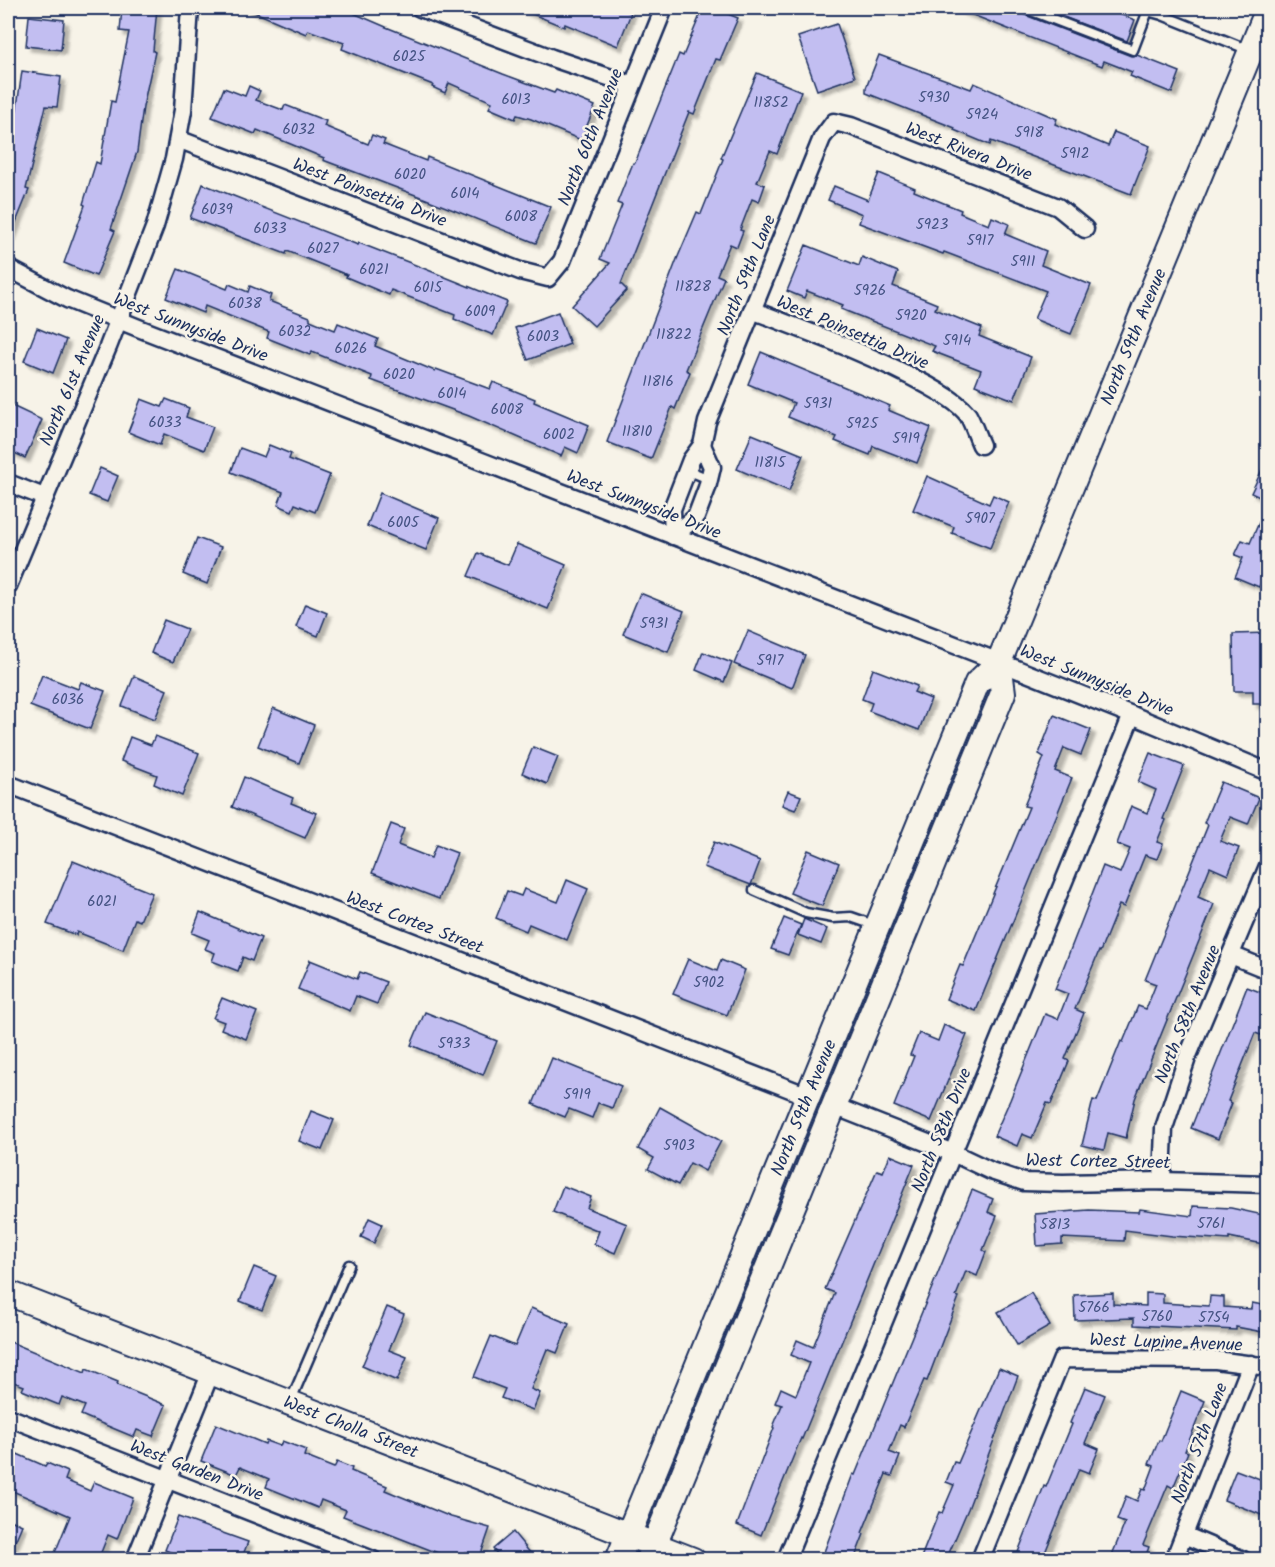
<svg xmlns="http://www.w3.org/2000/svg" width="1275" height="1567" font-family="Kalam,sans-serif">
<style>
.building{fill:#c2bef1;stroke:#1b2f5e;stroke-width:1.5;filter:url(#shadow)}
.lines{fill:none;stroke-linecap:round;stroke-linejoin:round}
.lane-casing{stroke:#1b2f5e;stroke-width:13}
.street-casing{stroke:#1b2f5e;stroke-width:21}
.secondary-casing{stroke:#1b2f5e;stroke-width:28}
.lane{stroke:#f7f3e8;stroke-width:8}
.street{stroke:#f7f3e8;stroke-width:16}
.secondary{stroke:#f7f3e8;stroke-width:24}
.labels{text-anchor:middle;stroke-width:5;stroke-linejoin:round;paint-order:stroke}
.number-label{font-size:15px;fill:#455383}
.street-label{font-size:18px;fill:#1b2f5e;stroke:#f7f3e8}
</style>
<defs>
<filter id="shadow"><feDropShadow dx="4.5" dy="4.5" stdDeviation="1.5" flood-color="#0004"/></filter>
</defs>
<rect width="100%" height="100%" fill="#f7f3e8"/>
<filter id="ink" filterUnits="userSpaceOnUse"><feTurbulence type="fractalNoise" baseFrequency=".0167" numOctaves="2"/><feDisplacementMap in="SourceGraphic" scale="12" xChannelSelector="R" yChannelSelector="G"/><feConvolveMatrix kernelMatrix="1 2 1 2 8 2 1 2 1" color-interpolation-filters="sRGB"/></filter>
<g filter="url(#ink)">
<g class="building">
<path d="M122 8H157L153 51 155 52 143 107 137 152 111 229 115 231 96 276 64 263 85 205 83 204 96 162 100 164 111 101 115 102 129 32 120 31Z"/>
<path d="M245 8H342L386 27 503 74 554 93 556 90 595 106 581 140 531 119 517 115 515 119 489 108 492 102 449 83 445 93 432 87 433 85 342 49 344 43 308 30 306 34Z"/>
<path d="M518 8H619L631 13 618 46 565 24 564 27Z"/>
<path d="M703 8H713L738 18 720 60 716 59 694 114 689 112 621 284 627 290 594 326 572 306 610 263 600 259 622 205 617 203 633 163H635L679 54 683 56Z"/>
<path d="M955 8H1018L1022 14 1131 56 1137 55 1180 72 1172 93 1130 76 1132 72 1104 61 1102 66Z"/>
<path d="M1040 8H1103L1135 20 1127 41Z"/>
<path d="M29 16 64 20 61 50 26 46Z"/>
<path d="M837 24 855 77 817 90 798 37Z"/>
<path d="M879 55 971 89 974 83 1057 119 1055 124 1108 146 1114 132 1150 146 1131 194 991 141 990 145 954 130 955 128 866 93V88Z"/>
<path d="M22 71 61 77 57 107 46 106 26 189 29 190 8 242V142L13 120 15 121Z"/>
<path d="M757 73 801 91 777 154 770 151 757 182 765 185 759 202 752 199 740 230 743 231 737 247 730 244 717 275 724 278 686 370 690 372 675 409 672 407 651 459 607 442 677 259 697 212 701 214 723 159 721 158Z"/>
<path d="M249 86 260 91 256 100 283 110 285 105 326 121 324 126 368 144 372 135 385 140 383 144 426 161 427 157 551 207 536 243 426 199 323 160 324 158 257 130 255 134 212 117 224 88 245 96Z"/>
<path d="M879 173 915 188 914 191 961 210 960 213 989 225 992 217 1009 224 1005 234 1046 251 1041 265 1091 285 1071 334 1034 319 1046 291 944 252 943 254 859 223 862 214 828 200 834 186 868 200Z"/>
<path d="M203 184 358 245 359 243 413 264 507 302 493 335 454 319 455 315 391 290 389 295 346 277 347 275 287 251 286 254 190 218Z"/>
<path d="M806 245 859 266 862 257 898 272 893 286 937 304 935 309 982 328 979 336 1031 357 1014 400 975 385 981 370 932 351 935 346 841 309 843 305 807 291 804 298 787 291Z"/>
<path d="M178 269 227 289 229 284 248 292 250 286 271 295 269 301 310 317V320L335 330 338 323 378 339 375 346 435 371 436 369 490 389 493 382 535 399 534 402 589 425 578 453 565 447 561 456 469 416 371 380 372 376 312 352 310 355 267 338 269 332 205 306 203 313 166 298Z"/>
<path d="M558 312 570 344 528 360 515 328Z"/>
<path d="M37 328 66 340 53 373 24 361Z"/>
<path d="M761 352 890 406 888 410 931 428 917 463 873 446 870 455 835 441 837 437 788 417 794 403 748 384Z"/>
<path d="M141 399 162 407 166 399 189 408 186 417 213 427 204 450 164 434 160 445 128 432Z"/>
<path d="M8 404 42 420 25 458 8 450Z"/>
<path d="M752 434 803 455 789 491 737 469Z"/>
<path d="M269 445 291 454 289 459 330 475 315 512 295 504 292 511 278 505 283 492 231 472 240 448 264 457Z"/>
<path d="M1268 457V501L1251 493Z"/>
<path d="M100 468 118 476 107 502 89 495Z"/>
<path d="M927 476 989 504 993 495 1009 502 990 548 952 533 954 527 913 510Z"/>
<path d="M380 493 439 518 426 550 367 526Z"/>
<path d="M1268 502V566L1259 587 1235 577 1243 558 1235 555 1242 540 1250 543Z"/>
<path d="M197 538 221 547 207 584 183 574Z"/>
<path d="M517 544 566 565 548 609 468 576 478 553 508 565Z"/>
<path d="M640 593 684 611 668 652 623 634Z"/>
<path d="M305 604 327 613 318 636 296 627Z"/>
<path d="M164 620 187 629 173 662 151 653Z"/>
<path d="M748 631 805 655 792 688 734 664Z"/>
<path d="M1268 633V704H1253V691H1234L1233 634Z"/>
<path d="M703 652 732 663 724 682 696 670Z"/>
<path d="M873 669 917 686 914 692 931 699 919 730 869 711 872 703 862 699Z"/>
<path d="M42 675 78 689 81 682 105 691 90 729 30 706Z"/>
<path d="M134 676 167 690 155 719 122 706Z"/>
<path d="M273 708 314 725 299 763 258 746Z"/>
<path d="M1054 715 1091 730 1081 755 1064 748 1055 771 1072 778 976 1011 946 999 960 965 963 966 1029 807 1024 806 1044 757 1039 754Z"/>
<path d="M155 736 199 753 182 796 154 784 157 775 121 761 130 737 151 745Z"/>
<path d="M533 747 558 757 547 784 522 773Z"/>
<path d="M1150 753 1184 766 1163 819 1166 820 1157 842 1163 844 1157 859 1145 855 1124 907 1119 905 1100 952 1099 951 1075 1009 1084 1013 1065 1059 1069 1061 1051 1104 1047 1103 1032 1138 1022 1134 1017 1146 994 1136 1010 1100 1045 1014 1058 1019 1068 994 1055 989 1103 866 1120 873 1130 849 1117 844 1131 806 1147 813 1156 790 1138 782Z"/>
<path d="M244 777 293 798 291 803 316 813 305 838 232 807Z"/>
<path d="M1221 782 1259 798 1248 824 1230 817 1220 841 1239 848 1228 875 1210 867 1198 897 1214 904 1135 1099 1126 1138 1108 1133 1104 1150 1082 1145 1093 1100 1097 1101 1121 1041 1123 1042 1138 1006 1146 1009 1156 984 1145 980 1208 825 1204 823Z"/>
<path d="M788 791 801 796 795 810 782 805Z"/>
<path d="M391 824 404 829 398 845 431 858 436 845 457 853 439 899 372 873Z"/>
<path d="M714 842 760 861 751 885 704 867Z"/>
<path d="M808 850 839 863 822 906 790 893Z"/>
<path d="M73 861 152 893 140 921 135 919 123 950 77 932 76 935 47 924Z"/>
<path d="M567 880 588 889 567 940 529 924 526 931 496 918 507 891 521 896 524 889 558 902Z"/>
<path d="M200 912 261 938 252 961 243 957 238 971 212 961 215 953 205 949 209 940 192 933Z"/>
<path d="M784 918 801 925 788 955 771 949Z"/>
<path d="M804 919 827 929 821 944 798 935Z"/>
<path d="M688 959 717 971 721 960 745 970 727 1015 673 994Z"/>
<path d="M310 960 357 979 360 972 386 982 377 1004 356 996 350 1011 298 989Z"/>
<path d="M1247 987 1268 995V1020L1261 1035 1255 1033 1228 1101 1232 1103 1218 1139 1191 1128Z"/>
<path d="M222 998 257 1012 246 1039 221 1029 224 1022 213 1018Z"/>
<path d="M425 1012 497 1041 483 1075 411 1045Z"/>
<path d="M944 1025 967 1035 931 1121 894 1106 914 1056 910 1055 919 1033 938 1041Z"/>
<path d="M552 1058 621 1086 612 1108 598 1103 592 1118 569 1109 565 1117 533 1104Z"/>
<path d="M660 1107 721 1141 705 1171 690 1163 678 1185 648 1169 654 1158 638 1149Z"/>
<path d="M311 1111 334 1120 322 1150 299 1141Z"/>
<path d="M890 1155 914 1165 802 1439 801 1438 761 1535 737 1525 774 1428 773 1427 782 1405 775 1403 781 1388 796 1395 809 1363 791 1355 797 1340 813 1347 835 1293 825 1289 877 1170 883 1172Z"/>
<path d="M563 1186 591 1197 587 1208 627 1224 615 1253 594 1244 599 1231 553 1212Z"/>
<path d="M972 1190 993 1199 988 1212 997 1216 983 1250 986 1252 977 1276 966 1271 956 1296 959 1297 927 1381 924 1380 904 1427 900 1425 889 1452 900 1456 892 1476 886 1474 862 1533 864 1534 854 1560H821L853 1474 855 1475Z"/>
<path d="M1193 1206 1231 1208 1268 1216V1245L1229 1237V1240L1172 1236 1125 1230 1124 1241 1062 1238V1244L1037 1246 1035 1214 1089 1210 1139 1212 1140 1209 1192 1216Z"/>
<path d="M369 1218 382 1224 374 1243 361 1237Z"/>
<path d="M254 1267 276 1276 262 1310 240 1301Z"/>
<path d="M1031 1293 1050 1326 1017 1345 998 1312Z"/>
<path d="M1113 1293V1304L1146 1306V1293L1163 1294V1303L1209 1306 1210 1296 1224 1297V1307L1251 1309 1252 1303 1268 1306V1333L1236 1327V1330L1134 1325V1318L1075 1320 1074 1295Z"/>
<path d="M387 1307 404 1314 389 1350 407 1357 397 1381 362 1366Z"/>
<path d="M531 1308 569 1324 557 1353 547 1349 531 1389 540 1393 533 1410 501 1398 505 1389 474 1377 491 1336 515 1346Z"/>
<path d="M8 1341 85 1373 86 1369 118 1382 117 1385 166 1405 153 1436 137 1430 134 1437 81 1415 85 1406 62 1397 59 1405 22 1390 24 1386 8 1380Z"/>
<path d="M999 1368 1018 1376 968 1509 946 1560H920L939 1512 942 1513 954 1485 946 1482 954 1462 958 1463Z"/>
<path d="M1085 1387 1105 1395 1085 1443 1099 1449 1089 1473 1079 1469 1042 1560H1015L1044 1486 1046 1487 1072 1424 1070 1423Z"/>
<path d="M1181 1391 1205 1401 1185 1451 1188 1452 1173 1488 1168 1485 1143 1545 1149 1547 1144 1560H1110L1125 1523 1117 1520 1126 1496 1137 1501 1142 1489 1145 1490 1154 1466 1149 1464 1159 1440 1161 1441Z"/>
<path d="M216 1424 265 1444 266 1441 280 1446 282 1441 306 1450 304 1456 334 1468 337 1462 352 1468 351 1471 387 1486 385 1490 451 1517 490 1528 480 1557 466 1552 464 1560H456L443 1555 343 1516 346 1510 321 1500 318 1508 266 1487 269 1479 240 1467 236 1475 201 1461Z"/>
<path d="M8 1450 45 1466 47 1463 68 1472 65 1480 90 1491 94 1482 133 1498 117 1539 108 1535 98 1560H52L70 1516 8 1489Z"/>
<path d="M1236 1470 1268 1482V1508L1264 1516 1224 1500Z"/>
<path d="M178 1517 248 1542 241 1560H190L165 1550Z"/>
<path d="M8 1519 22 1525 8 1558Z"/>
<path d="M513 1532 536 1560H502L493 1549Z"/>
</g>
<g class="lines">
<defs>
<g id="lane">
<path d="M1024 8 1133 50 1149 8"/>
<path d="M1137 8 1162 15 1249 50"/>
<path d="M687 470 709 479"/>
<path d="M754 890 806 913 833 918 851 917 874 925"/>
<path d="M291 1400 349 1265"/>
</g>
<g id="street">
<path d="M420 8 552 58 632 85"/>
<path d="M178 139 520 271 548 278 562 261 664 8"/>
<path d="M8 268 67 299 141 329 999 662 1132 715 1268 772"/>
<path d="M752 310C811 333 871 354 927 385 941 393 958 402 968 415 973 424 977 436 981 445"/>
<path d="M8 483 44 497"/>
<path d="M673 536 672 509 691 460 702 445 707 422 822 138 834 122 851 126 1058 207 1085 229"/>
<path d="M673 536 696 517 707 488 712 467 702 445"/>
<path d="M8 586 108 347 155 226 174 159 183 110 190 8"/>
<path d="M8 784 808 1096"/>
<path d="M1231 955 1268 970"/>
<path d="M834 1106 953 1153 991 1171 1024 1182 1063 1183 1162 1181 1268 1184"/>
<path d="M1162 1181 1164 1128 1187 1058 1268 866"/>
<path d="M8 1417 373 1560"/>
<path d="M1184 1535 1243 1560"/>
<path d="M135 1560 211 1372"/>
<path d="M786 1560 1132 715"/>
<path d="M980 1560 1062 1359 1216 1360 1268 1367"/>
<path d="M1174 1560 1251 1364"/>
</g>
<g id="secondary">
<path id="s1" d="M8 1293 693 1560"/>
<path id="s2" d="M618 1560 977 683 999 662 1268 9"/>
<path d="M648 1560 1003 693 999 662"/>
</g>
</defs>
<use href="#lane" class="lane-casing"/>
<use href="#street" class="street-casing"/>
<use href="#secondary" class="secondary-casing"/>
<use href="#lane" class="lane"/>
<use href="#street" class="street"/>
<use href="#secondary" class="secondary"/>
</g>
</g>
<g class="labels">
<g class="number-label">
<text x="409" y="61">6025</text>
<text x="934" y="102">5930</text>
<text x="516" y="104">6013</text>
<text x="771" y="107">11852</text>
<text x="982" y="119">5924</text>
<text x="299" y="134">6032</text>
<text x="1029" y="137">5918</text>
<text x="1075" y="158">5912</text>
<text x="410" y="179">6020</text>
<text x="465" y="198">6014</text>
<text x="217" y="214">6039</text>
<text x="521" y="221">6008</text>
<text x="932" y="229">5923</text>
<text x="270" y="233">6033</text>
<text x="980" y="245">5917</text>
<text x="323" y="253">6027</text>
<text x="1023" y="266">5911</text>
<text x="374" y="274">6021</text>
<text x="693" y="291">11828</text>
<text x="428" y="292">6015</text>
<text x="870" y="295">5926</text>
<text x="245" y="308">6038</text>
<text x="480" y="316">6009</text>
<text x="911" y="320">5920</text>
<text x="295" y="336">6032</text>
<text x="674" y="339">11822</text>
<text x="543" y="341">6003</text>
<text x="957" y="345">5914</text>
<text x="351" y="353">6026</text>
<text x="399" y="379">6020</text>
<text x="658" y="386">11816</text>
<text x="452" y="398">6014</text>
<text x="818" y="408">5931</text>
<text x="507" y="414">6008</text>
<text x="165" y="427">6033</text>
<text x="862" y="428">5925</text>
<text x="637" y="436">11810</text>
<text x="559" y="439">6002</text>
<text x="906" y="443">5919</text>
<text x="770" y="467">11815</text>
<text x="980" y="523">5907</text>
<text x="403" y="527">6005</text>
<text x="654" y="628">5931</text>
<text x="770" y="665">5917</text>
<text x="68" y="704">6036</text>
<text x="102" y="906">6021</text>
<text x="709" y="987">5902</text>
<text x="454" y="1048">5933</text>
<text x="577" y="1099">5919</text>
<text x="679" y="1150">5903</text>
<text x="1211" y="1228">5761</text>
<text x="1055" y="1229">5813</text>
<text x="1094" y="1312">5766</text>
<text x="1157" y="1321">5760</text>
<text x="1214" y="1322">5754</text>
</g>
<g class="street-label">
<text transform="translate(590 137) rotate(-68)" y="6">North 60th Avenue</text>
<text transform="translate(969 151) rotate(21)" y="6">West Rivera Drive</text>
<text transform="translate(370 192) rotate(21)" y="6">West Poinsettia Drive</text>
<text transform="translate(746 275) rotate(-68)" y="6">North 59th Lane</text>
<text transform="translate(191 327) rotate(21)" y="6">West Sunnyside Drive</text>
<text transform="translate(853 332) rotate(23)" y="6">West Poinsettia Drive</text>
<text dy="6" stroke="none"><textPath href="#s2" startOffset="1330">North 59th Avenue</textPath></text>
<text transform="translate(72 380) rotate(-67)" y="6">North 61st Avenue</text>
<text transform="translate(644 504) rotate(21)" y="6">West Sunnyside Drive</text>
<text transform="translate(1097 680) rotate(22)" y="6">West Sunnyside Drive</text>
<text transform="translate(415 922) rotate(21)" y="6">West Cortez Street</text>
<text transform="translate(1187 1014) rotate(-68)" y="6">North 58th Avenue</text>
<text dy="6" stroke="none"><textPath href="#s2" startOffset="489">North 59th Avenue</textPath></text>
<text transform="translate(941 1130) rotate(-68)" y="6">North 58th Drive</text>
<text transform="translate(1098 1161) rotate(1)" y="6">West Cortez Street</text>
<text transform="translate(1166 1342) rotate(2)" y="6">West Lupine Avenue</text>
<text dy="6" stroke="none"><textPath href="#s1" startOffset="368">West Cholla Street</textPath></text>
<text transform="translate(1199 1443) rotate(-69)" y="6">North 57th Lane</text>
<text transform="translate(197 1470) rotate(21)" y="6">West Garden Drive</text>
</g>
</g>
<rect width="1275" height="1567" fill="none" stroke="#f7f3e8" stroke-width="30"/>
<rect x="15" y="15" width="1245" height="1537" fill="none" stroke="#1b2f5e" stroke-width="2" filter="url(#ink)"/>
</svg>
